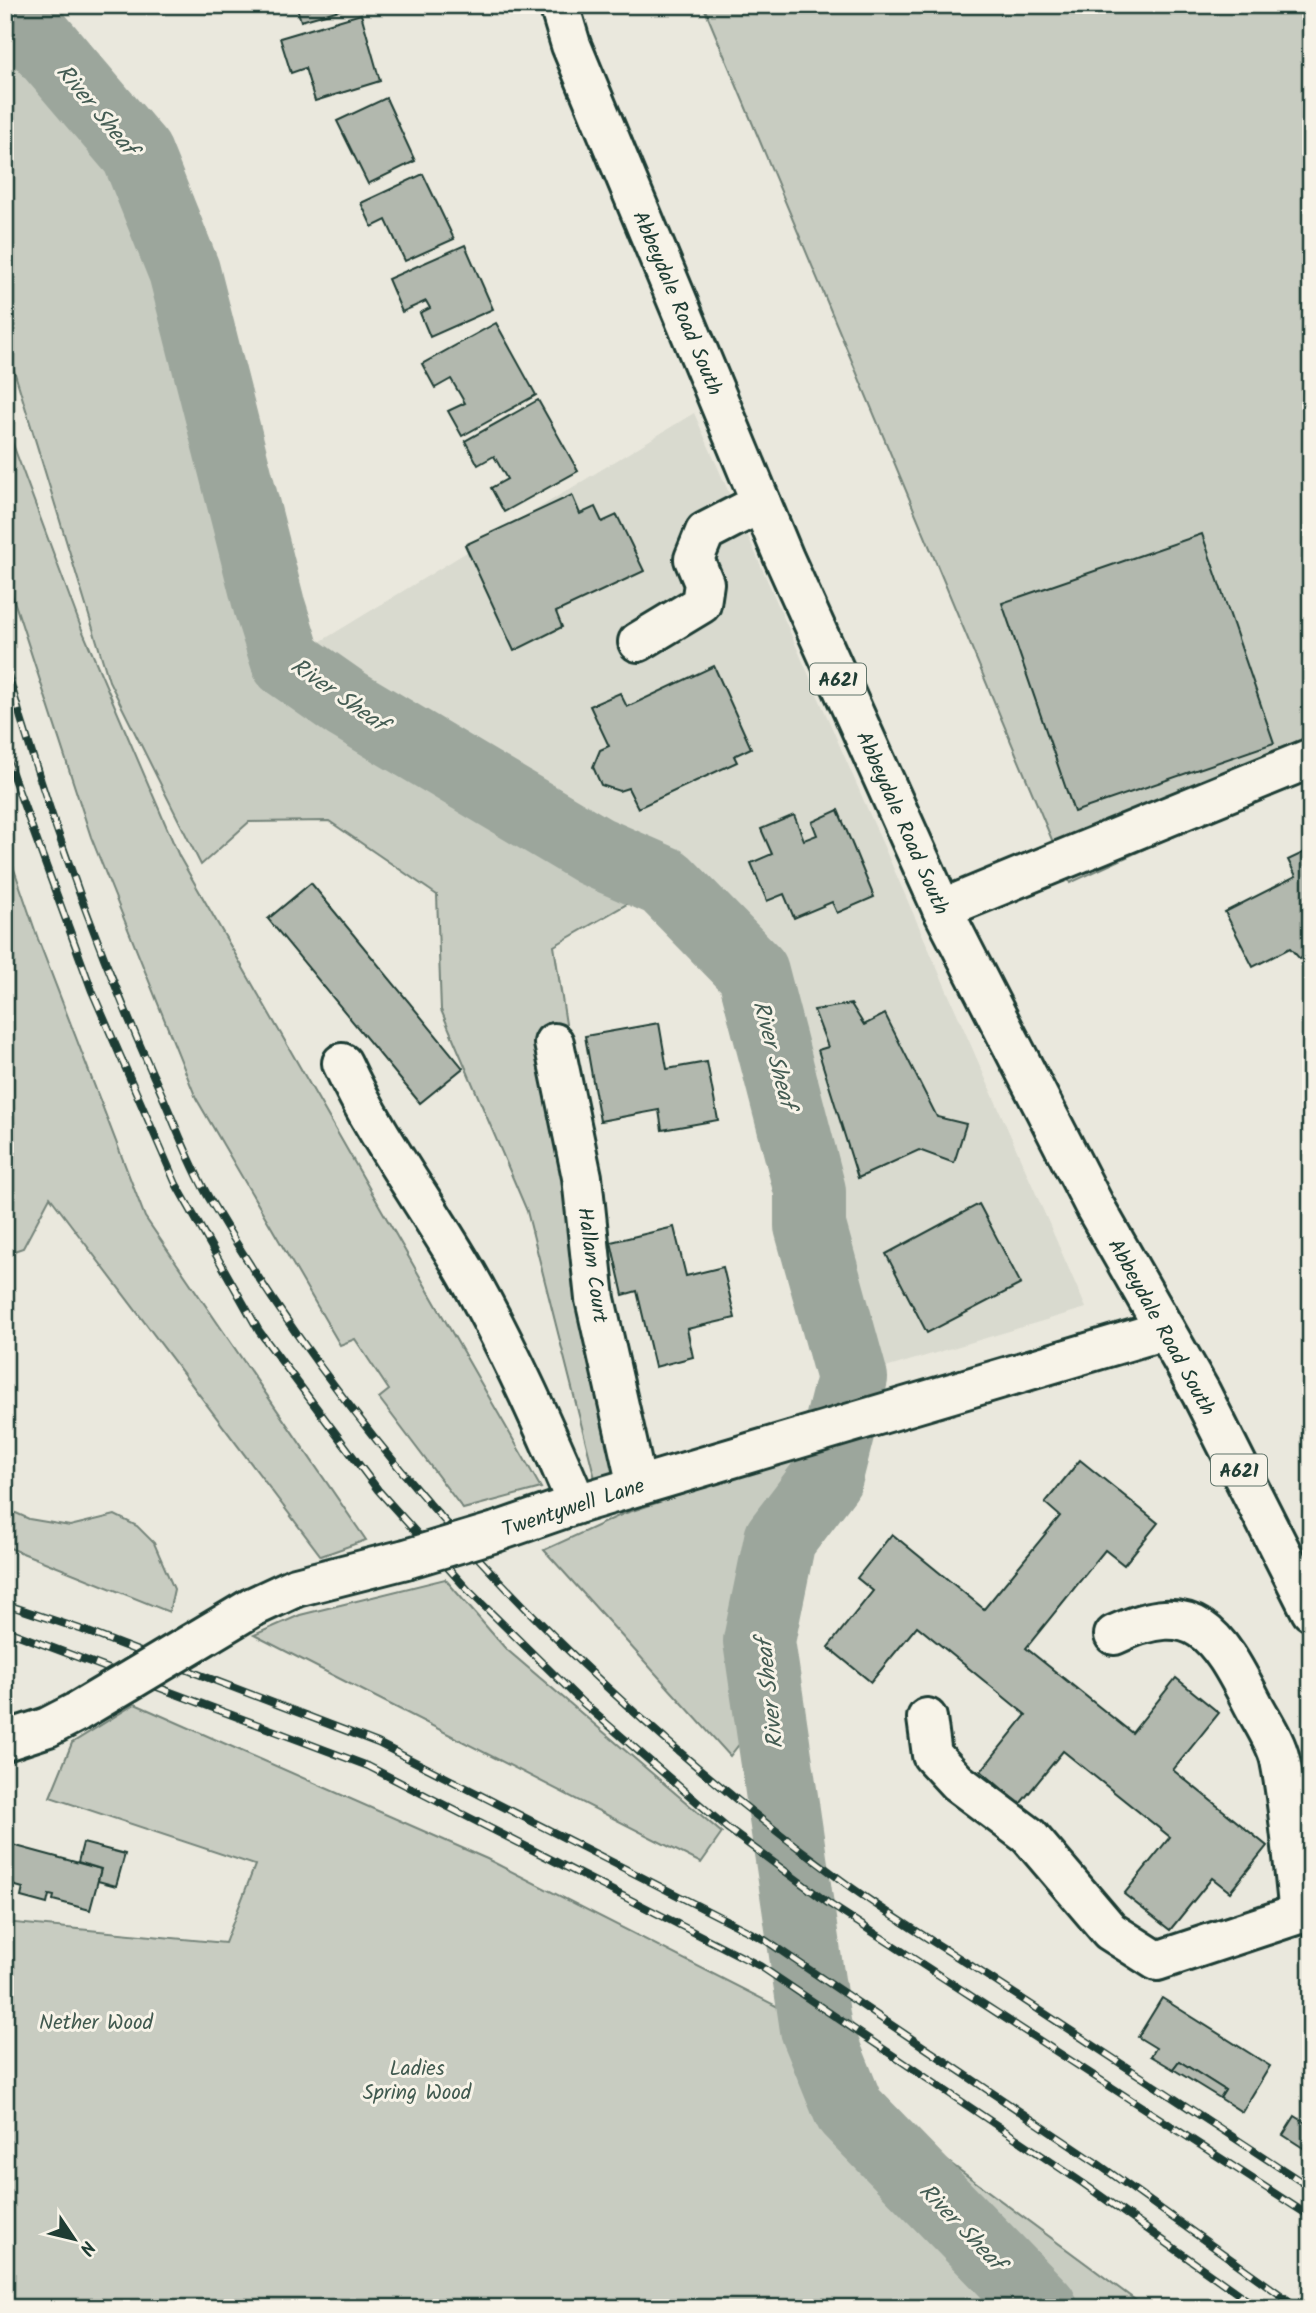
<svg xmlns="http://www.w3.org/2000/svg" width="1316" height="2313" font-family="Kalam,sans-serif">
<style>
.built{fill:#d9dacf}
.green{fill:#c8ccc1;stroke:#74847a;stroke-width:2}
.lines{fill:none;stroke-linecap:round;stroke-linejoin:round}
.river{stroke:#9ca69c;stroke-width:72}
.building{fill:#b2b8ae;stroke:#1f3d34;stroke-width:2}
.minor-casing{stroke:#1f3d34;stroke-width:44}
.major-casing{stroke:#1f3d34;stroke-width:44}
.minor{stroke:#f7f3e8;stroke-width:38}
.major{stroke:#f7f3e8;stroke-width:38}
.rail-casing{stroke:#1f3d34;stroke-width:8}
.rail{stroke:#f7f3e8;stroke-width:5;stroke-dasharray:16;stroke-linecap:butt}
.minor-bridge-casing{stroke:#1f3d34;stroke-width:44;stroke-linecap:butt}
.minor-bridge{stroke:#f7f3e8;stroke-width:38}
.labels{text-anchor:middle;stroke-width:6;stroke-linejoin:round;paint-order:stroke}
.shield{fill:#f7f3e8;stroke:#60746a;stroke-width:2}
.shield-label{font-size:19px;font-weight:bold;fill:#1f3d34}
.street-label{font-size:21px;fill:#1f3d34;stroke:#f7f3e8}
.park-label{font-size:21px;fill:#415a50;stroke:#f7f3e8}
.water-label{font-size:23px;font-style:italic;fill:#445c53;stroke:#f7f3e8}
</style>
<rect width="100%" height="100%" fill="#eae8dd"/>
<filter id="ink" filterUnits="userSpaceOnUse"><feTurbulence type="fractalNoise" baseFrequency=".0143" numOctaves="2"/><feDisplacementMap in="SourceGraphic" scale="14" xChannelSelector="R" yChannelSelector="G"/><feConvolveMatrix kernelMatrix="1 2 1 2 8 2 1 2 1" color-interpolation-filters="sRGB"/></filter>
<g filter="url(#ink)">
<path class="built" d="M694 413 1086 1308 852 1378 810 1226V1191L753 972 665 882 594 851 287 662Z"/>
<g class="green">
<path d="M5 5H10L137 154 184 271 269 605 287 662 594 851 665 882 554 946 637 1486 600 1498 527 1211 441 1010 437 895 329 821 249 822 201 865 109 681 5 341Z"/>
<path d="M703 5H1311V773L1070 883Z"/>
<path d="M5 423 80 625 179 856 541 1488 463 1509 379 1398 389 1390 355 1339 340 1345 196 1098 91 837 5 573Z"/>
<path d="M5 843 38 939 145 1217 366 1540 321 1556 50 1197 23 1248 5 1254Z"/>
<path d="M816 1450 827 1477 780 1539 759 1641 769 1706 730 1756 544 1550 623 1514Z"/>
<path d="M5 1508 29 1519 70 1526 115 1515 137 1526 154 1543 174 1589 169 1612 5 1546Z"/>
<path d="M445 1579 505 1648 722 1833 701 1863 254 1635 300 1615Z"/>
<path d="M135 1704 487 1859 786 2011 904 2129 1146 2308H5V1922L225 1943 255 1865 50 1797 72 1743Z"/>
</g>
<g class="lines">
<path class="river" d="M10 5 137 154 184 271 269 605 287 662 347 704 594 851 665 882 753 972 810 1191V1226L852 1378 827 1477 780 1539 759 1641 816 2029 849 2110 1042 2308"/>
</g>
<g class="building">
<path d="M296 5H357L301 21Z"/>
<path d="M361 14 380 81 315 101 305 68 291 73 280 38Z"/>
<path d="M386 98 415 161 368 184 337 121Z"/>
<path d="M423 174 454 239 405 261 386 220 372 227 361 203Z"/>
<path d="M465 245 493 309 430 337 420 313 430 308 426 301 402 312 388 279Z"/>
<path d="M496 323 536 395 462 436 448 411 465 403 451 379 435 388 422 364Z"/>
<path d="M538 400 578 471 504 512 491 488 507 479 494 456 478 465 465 441Z"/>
<path d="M572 495 580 514 595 507 602 522 617 515 644 571 556 612 562 627 514 651 465 545Z"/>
<path d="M1202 534 1274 743 1074 812 1002 603Z"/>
<path d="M714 666 751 748 734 756 737 762 638 808 628 788 619 791 601 785 593 767 600 750 609 746 590 706 620 693 627 707Z"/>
<path d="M838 810 874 897 837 913 832 902 794 918 784 894 767 901 751 863 772 854 761 829 794 815 804 840 817 835 812 822Z"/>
<path d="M1311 849V953L1300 959 1290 948 1253 967 1225 912 1296 876 1288 860Z"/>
<path d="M311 883 463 1068 420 1103 268 919Z"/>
<path d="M851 1004 864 1025 885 1014 937 1117 966 1124 954 1163 919 1150 858 1178 818 1050 828 1047 814 1010Z"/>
<path d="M659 1023 667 1069 707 1062 718 1120 662 1130 659 1110 600 1121 585 1036Z"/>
<path d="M979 1204 1021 1284 927 1333 886 1254Z"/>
<path d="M674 1227 686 1276 723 1267 735 1318 687 1329 693 1357 655 1367 637 1291 623 1295 611 1242Z"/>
<path d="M1080 1460 1158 1523 1124 1565 1105 1550 1026 1648 1132 1733 1176 1678 1219 1713 1173 1770 1267 1846 1230 1892 1212 1878 1170 1930 1124 1894 1170 1837 1063 1751 1020 1804 981 1771 1026 1715 917 1626 871 1682 828 1647 873 1591 857 1578 892 1534 984 1609 1060 1516 1045 1503Z"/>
<path d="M5 1843 101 1869 90 1910 53 1900 54 1896 49 1895 47 1904 21 1897 23 1888 5 1883Z"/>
<path d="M83 1843 125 1854 116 1886 98 1881 101 1869 78 1862Z"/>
<path d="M1162 1998 1270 2066 1242 2112 1220 2098 1225 2090 1179 2061 1173 2069 1151 2056 1156 2048 1138 2037Z"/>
<path d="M1179 2061 1225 2090 1220 2098 1173 2069Z"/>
<path d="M1295 2116 1311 2126V2153L1283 2135Z"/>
</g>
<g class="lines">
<defs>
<g id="minor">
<path d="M638 642 701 604 704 583 694 559 705 532 761 503"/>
<path d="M942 909 1311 758"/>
<path d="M554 1043 582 1177 595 1299 637 1486"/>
<path d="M342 1063C376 1137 426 1203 467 1274 509 1348 544 1426 577 1504"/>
<path d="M496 1532 577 1504 1165 1330"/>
<path d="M253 1607 296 1587 406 1559"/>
<path d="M1114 1635C1195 1597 1217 1634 1252 1702 1261 1720 1276 1741 1280 1760 1290 1810 1293 1863 1299 1914"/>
<path d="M927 1718 932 1755 957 1782 1029 1836 1110 1931 1157 1961 1311 1910"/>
<path d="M5 1741 48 1727 77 1712"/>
</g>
<path id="major" d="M559 5 571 45 784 558 942 909 1095 1207 1201 1393 1311 1611"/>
</defs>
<use href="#minor" class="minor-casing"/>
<use href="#major" class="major-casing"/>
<use href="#minor" class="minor"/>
<use href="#major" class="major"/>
<defs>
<g id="rail">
<path d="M5 664C45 805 94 942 153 1075 172 1115 187 1160 209 1198 367 1467 590 1696 841 1880 891 1917 946 1949 998 1983 1102 2051 1206 2119 1311 2188"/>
<path d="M5 754 92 991 176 1184 259 1331 378 1490 467 1589 583 1703 727 1828 828 1903 1311 2217"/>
<path d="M5 1604 83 1630 378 1743 765 1940 1098 2164 1299 2308"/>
<path d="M5 1630 368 1766 760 1966 1084 2184 1258 2308"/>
</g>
</defs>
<use href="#rail" class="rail-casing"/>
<use href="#rail" class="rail"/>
<defs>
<g id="minor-bridge">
<path d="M406 1559 496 1532"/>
<path d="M77 1712 253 1607"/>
</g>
</defs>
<use href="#minor-bridge" class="minor-bridge-casing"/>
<use href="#minor-bridge" class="minor-bridge"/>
</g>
</g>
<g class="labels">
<g class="shield">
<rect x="810" y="663.5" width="56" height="31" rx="5"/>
<rect x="1211" y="1454.5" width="56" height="31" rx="5"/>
</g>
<g class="shield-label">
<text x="838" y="686">A621</text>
<text x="1239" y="1477">A621</text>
</g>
<g class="street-label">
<text transform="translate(678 303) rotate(67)" y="7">Abbeydale Road South</text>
<text transform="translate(903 823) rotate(66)" y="7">Abbeydale Road South</text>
<text transform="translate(593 1265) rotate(82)" y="7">Hallam Court</text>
<text transform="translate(1162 1327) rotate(61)" y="7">Abbeydale Road South</text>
<text transform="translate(573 1507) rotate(-18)" y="7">Twentywell Lane</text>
</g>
<g class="park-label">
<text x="96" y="2029">Nether Wood</text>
<text x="417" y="2075">Ladies<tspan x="417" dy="24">Spring Wood</tspan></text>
</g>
<g class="water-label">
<text transform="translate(97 109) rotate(50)" y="8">River Sheaf</text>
<text transform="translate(339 694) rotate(35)" y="8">River Sheaf</text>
<text transform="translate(775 1054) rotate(75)" y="8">River Sheaf</text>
<text transform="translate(769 1694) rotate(-96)" y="8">River Sheaf</text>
<text transform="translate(962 2226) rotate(46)" y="8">River Sheaf</text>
</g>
</g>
<rect width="1316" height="2313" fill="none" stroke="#f7f3e8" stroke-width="28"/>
<rect x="14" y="14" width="1288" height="2285" fill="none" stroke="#1f3d34" stroke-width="2.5" filter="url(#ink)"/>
<g transform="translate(74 2239) rotate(125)" stroke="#f7f3e8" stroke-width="5" paint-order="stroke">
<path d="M0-5L12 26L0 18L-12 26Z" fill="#1f3d34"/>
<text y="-10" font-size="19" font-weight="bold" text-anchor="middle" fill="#1f3d34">N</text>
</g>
</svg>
